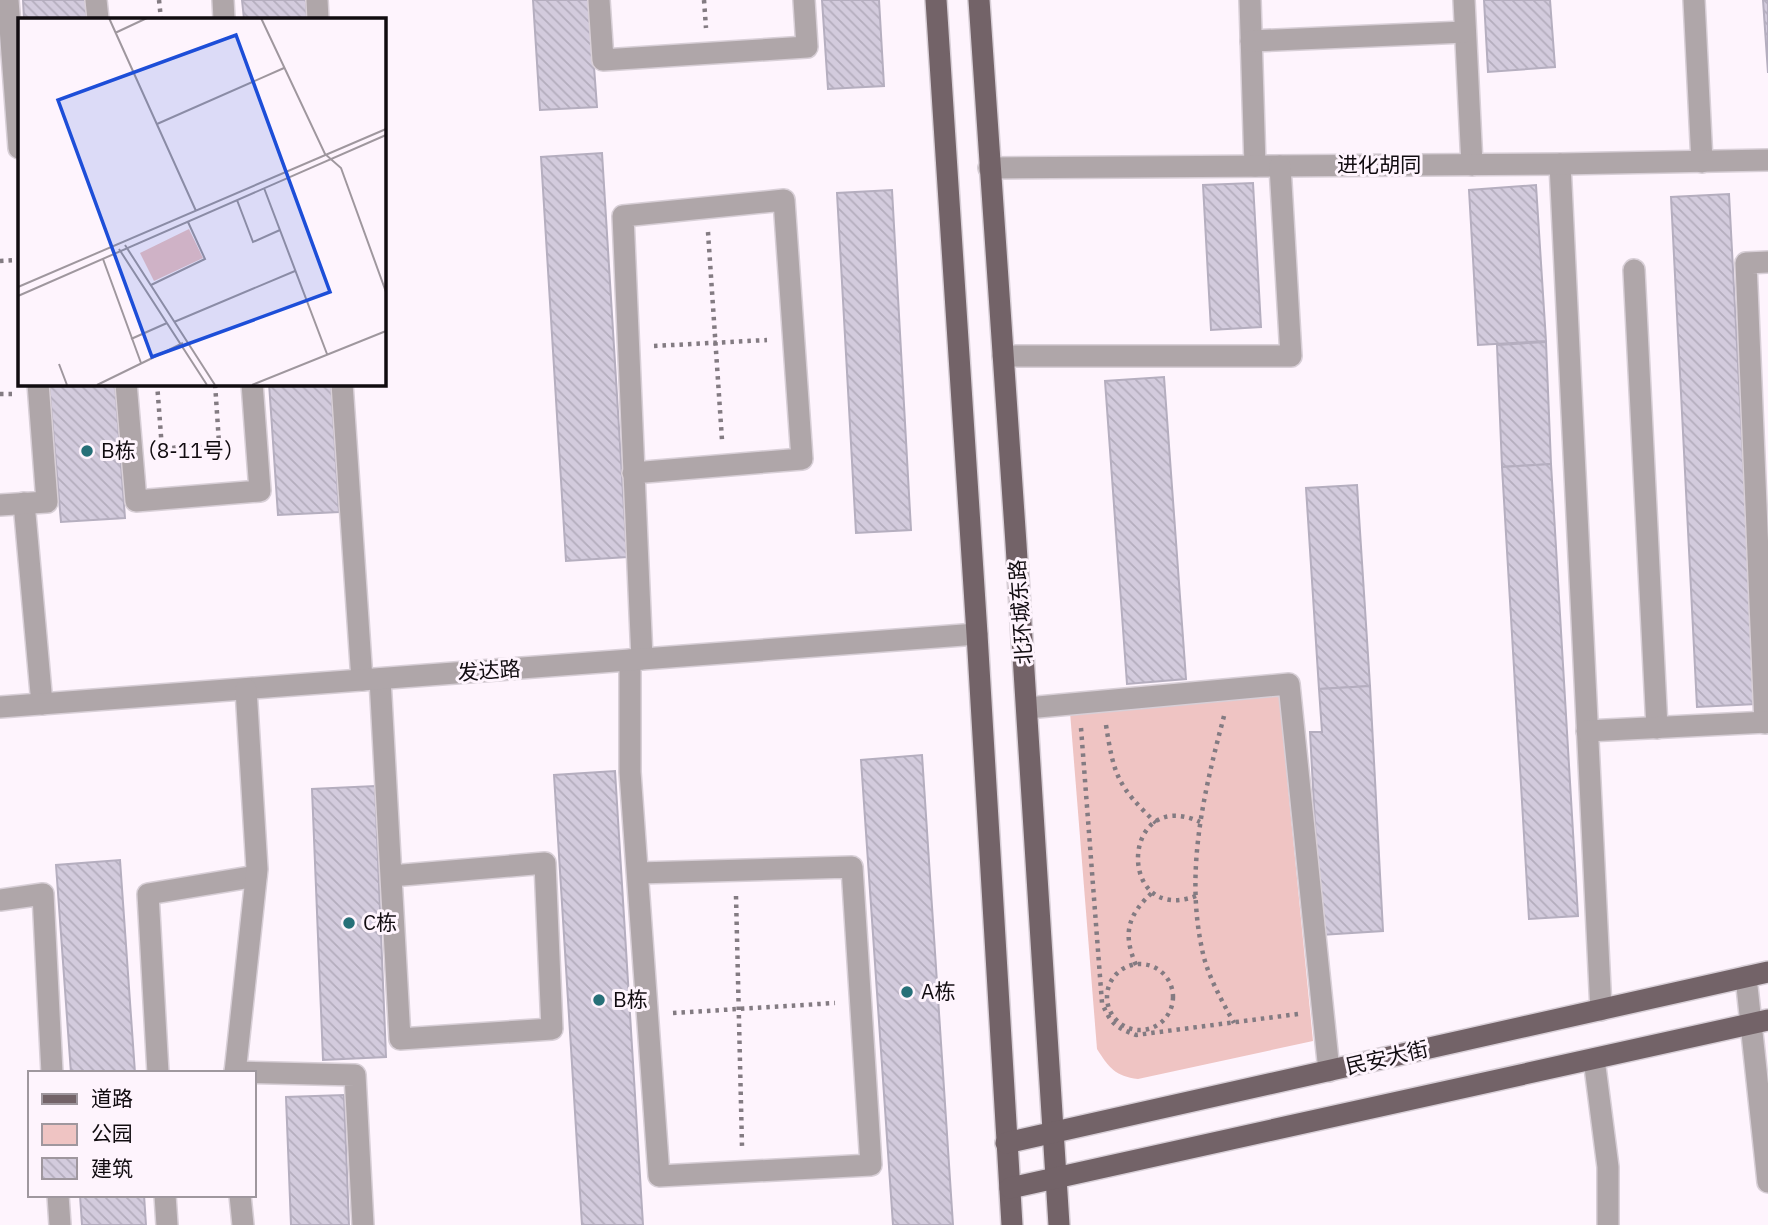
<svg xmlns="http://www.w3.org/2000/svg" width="1768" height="1225" font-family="'IBM Plex Sans','Noto Sans SC',sans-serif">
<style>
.green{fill:#efc4c3}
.building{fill:url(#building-back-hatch);stroke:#b5aebf;stroke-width:2}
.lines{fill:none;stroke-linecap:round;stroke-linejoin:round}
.minor-casing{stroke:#d8cfd7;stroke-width:24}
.major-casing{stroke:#d8cfd7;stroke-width:24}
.path{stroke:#837b82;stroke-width:4.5;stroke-dasharray:3.5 5;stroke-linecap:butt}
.minor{stroke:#afa6a9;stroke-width:21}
.major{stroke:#736368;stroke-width:21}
.poi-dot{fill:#267078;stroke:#fef4fd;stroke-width:2.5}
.labels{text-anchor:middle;stroke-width:6;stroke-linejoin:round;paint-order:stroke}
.street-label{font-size:21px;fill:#110c10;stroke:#fef4fd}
.poi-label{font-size:21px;fill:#110c10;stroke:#fef4fd;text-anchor:start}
.inset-road{fill:none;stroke:#9f979e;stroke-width:2}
.view{fill:#1d4ed8;fill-opacity:0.15;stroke:#1d4ed8;stroke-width:3.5}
.inset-edge{fill:none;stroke:#110c10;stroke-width:3.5}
</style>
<defs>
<pattern id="building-back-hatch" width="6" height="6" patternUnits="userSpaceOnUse" patternTransform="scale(1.75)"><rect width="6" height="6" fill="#d3cbdd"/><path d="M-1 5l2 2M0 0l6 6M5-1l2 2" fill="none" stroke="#b4adbd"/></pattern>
</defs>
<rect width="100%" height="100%" fill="#fef4fd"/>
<path class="green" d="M1279 695 1313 1041 1138 1079C1115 1076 1109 1068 1097 1049L1070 712Z"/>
<g class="building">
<path d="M23 0H86L87 19H24Z"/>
<path d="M242 0H306L307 19H244Z"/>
<path d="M533 0H589L597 107 540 110Z"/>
<path d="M822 0H879L884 86 828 89Z"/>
<path d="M1484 0H1550L1555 67 1488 72Z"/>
<path d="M1763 0H1768V73Z"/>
<path d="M602 153 627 557 566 561 541 157Z"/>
<path d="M1253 183 1261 327 1211 330 1203 185Z"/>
<path d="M1536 185 1546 341 1478 345 1469 190Z"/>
<path d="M892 190 911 530 856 533 837 193Z"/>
<path d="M1729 194 1756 704 1697 707 1671 197Z"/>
<path d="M1546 342 1551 464 1502 467 1497 345Z"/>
<path d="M1164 377 1186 679 1127 684 1105 381Z"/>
<path d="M49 383H115L125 518 61 522Z"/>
<path d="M269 383H331L339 512 278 515Z"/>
<path d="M1551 464 1578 916 1529 919 1502 467Z"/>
<path d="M1357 485 1370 686 1319 689 1306 488Z"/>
<path d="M1370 686 1383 931 1321 935 1310 732H1322L1319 689Z"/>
<path d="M922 755 953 1225H893L861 760Z"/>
<path d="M615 771 643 1225H582L554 775Z"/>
<path d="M375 786 386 1057 323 1060 312 789Z"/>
<path d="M120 860 135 1073H71L56 865Z"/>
<path d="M344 1095 349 1225H291L286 1097Z"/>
<path d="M80 1195H144L146 1225H82Z"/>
</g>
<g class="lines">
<defs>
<g id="minor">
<path d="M8 0 19 148"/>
<path d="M96 0 98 19"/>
<path d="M223 0 224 19"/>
<path d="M317 0 318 19"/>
<path d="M599 0 603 60 807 47 804 0"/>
<path d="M1250 0 1255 166"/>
<path d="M1464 0 1472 165"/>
<path d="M1694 0 1702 162"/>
<path d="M1251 41 1465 32"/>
<path d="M1560 164 1601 1010"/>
<path d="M989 168 1560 164 1768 160"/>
<path d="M1634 270 1657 728"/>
<path d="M1003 356H1291L1280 166"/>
<path d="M126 383 136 501 260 491 252 383"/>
<path d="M342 383 362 680"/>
<path d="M633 473 802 459 784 200 623 216 642 659"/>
<path d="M24 503 42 704"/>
<path d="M0 505 47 502 38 383"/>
<path d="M630 660V772L659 1176 871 1165 852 867 638 873"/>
<path d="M380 679 400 1039 552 1029 545 863 391 876"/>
<path d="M0 707 977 634"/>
<path d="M1027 708 1289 684 1329 1071"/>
<path d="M1765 723 1746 263 1768 262"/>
<path d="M1587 731 1768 722"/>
<path d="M0 900 43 894 52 1073"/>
<path d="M1746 977 1768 1182"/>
<path d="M1594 1059 1608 1167V1225"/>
<path d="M235 1072 355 1075 363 1225"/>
<path d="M158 1073 148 894 256 876"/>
<path d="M235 1073 257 869 246 689"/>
<path d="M58 1195 60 1225"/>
<path d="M165 1195 167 1225"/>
<path d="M240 1195 243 1225"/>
</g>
<g id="major">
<path d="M936 0 977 634 1012 1225"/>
<path d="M979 0 1016 544 1059 1225"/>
<path d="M1006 1143 1768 972"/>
<path d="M1010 1188 1768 1020"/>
</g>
</defs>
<use href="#minor" class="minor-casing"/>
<use href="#major" class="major-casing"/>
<g class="path">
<path d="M159 0 161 19"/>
<path d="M704 0 706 28"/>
<path d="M708 232 722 440"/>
<path d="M0 261 19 260"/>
<path d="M654 346 767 340"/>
<path d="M157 383 162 449 219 443 215 383"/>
<path d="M0 394H13"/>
<path d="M1224 716C1204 792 1185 870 1202 949 1207 975 1221 999 1234 1023"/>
<path d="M1106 725C1114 777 1118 786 1156 823"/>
<path d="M1081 728 1102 1003C1111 1024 1115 1027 1136 1035L1298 1014"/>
<path d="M736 896 742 1146"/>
<path d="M1196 896C1116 926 1120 785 1200 822"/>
<circle cx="1140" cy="997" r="33"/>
<path d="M1136 965C1122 933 1128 914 1154 891"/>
<path d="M673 1013 835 1003"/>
</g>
<use href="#minor" class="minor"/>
<use href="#major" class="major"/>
</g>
<g class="poi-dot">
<circle cx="87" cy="451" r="7"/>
<circle cx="349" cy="923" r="7"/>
<circle cx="907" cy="992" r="7"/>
<circle cx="599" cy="1000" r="7"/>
</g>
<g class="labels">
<g class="street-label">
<text x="1379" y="172">进化胡同</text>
<text transform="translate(1021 612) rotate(-94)" y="7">北环城东路</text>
<text transform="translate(489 671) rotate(-4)" y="7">发达路</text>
<text transform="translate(1387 1058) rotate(-13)" y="7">民安大街</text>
</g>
<g class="poi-label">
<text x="101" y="458">B栋（8-11号）</text>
<text x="363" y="930">C栋</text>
<text x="921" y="999">A栋</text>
<text x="613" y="1007">B栋</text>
</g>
</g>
<g transform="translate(18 18)">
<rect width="368" height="368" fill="#fef4fd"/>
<path d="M171 211 185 240 136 263 122 235Z" fill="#efc4c3"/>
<path class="inset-road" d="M91 0 178 193M243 0 307 136 323 150 368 274M97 15 129 0M139 106 266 50M246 170 309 336M219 182 235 224 262 212M107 227 197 367M101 231 189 367M85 241 123 345M133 267 187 241 170 204M0 269 368 111M0 278 368 117M156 304 277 253M113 321 149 305M41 346 49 367M79 367 165 325M234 367 368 313"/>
<path class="view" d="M218 17 312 274 134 339 40 82Z"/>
<rect width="368" height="368" class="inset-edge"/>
</g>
<rect x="28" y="1071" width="228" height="126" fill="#fef4fd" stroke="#9f979e" stroke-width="2"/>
<rect x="42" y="1094" width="35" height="10" fill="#736368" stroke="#9f979e" stroke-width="2"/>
<text x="91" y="1106" font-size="21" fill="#110c10">道路</text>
<rect x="42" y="1124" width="35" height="21" fill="#efc4c3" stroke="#9f979e" stroke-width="2"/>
<text x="91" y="1141" font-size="21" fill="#110c10">公园</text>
<rect x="42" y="1158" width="35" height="21" fill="url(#building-back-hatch)" stroke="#9f979e" stroke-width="2"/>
<text x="91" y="1176" font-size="21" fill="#110c10">建筑</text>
</svg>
